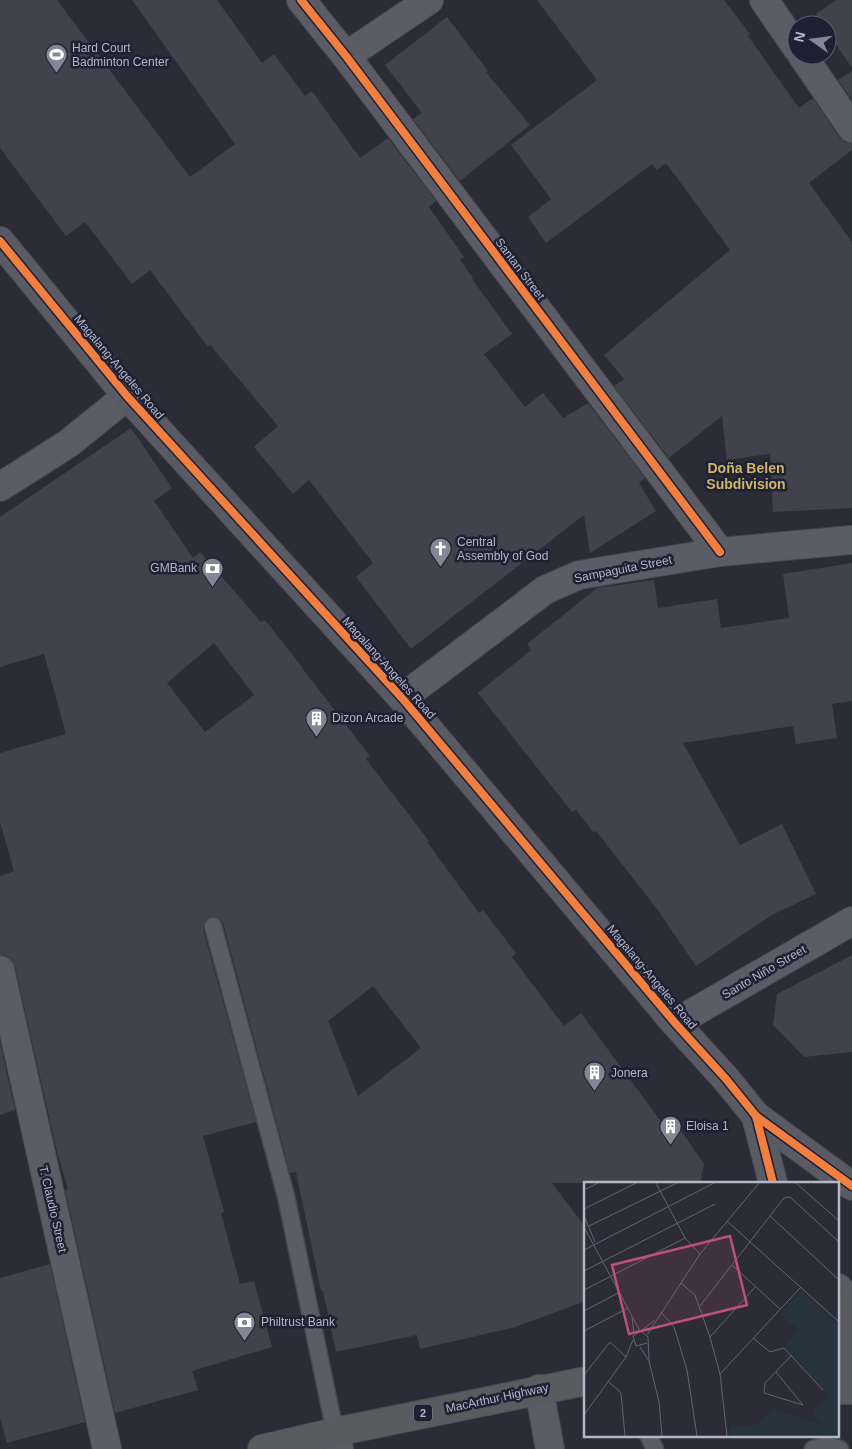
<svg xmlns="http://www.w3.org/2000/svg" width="852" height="1449" font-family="Helvetica,sans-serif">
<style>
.building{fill:#41424c;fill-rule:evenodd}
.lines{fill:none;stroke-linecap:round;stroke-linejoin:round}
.lane-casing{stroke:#484951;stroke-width:19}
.street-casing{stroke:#484951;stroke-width:30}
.secondary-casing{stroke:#484951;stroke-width:30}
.highway-casing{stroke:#484953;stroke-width:30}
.lane{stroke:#5b5c65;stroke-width:16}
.street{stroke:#5b5c65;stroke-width:28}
.secondary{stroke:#595a64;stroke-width:28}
.highway{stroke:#5a5b5f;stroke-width:28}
.cycleway-casing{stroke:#1e2033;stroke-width:11}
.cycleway{stroke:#f27e40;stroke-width:8}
.labels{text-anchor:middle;stroke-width:5;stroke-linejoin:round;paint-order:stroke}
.shield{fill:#1e2033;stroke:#888a9b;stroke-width:1}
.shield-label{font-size:11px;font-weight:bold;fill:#b5b7c8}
.poi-label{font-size:12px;fill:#b5b7c8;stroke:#1e2033;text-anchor:start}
.street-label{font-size:12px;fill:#b5b7c8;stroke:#1e2033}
.neighbourhood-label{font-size:14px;font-weight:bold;fill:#d1b567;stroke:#1e2033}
.inset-road{fill:none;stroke:#626471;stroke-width:1}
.view{fill:#bd5081;fill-opacity:0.15;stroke:#bd5081;stroke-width:2.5}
.inset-edge{fill:none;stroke:#b5b7c8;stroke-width:2.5}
</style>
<rect width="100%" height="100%" fill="#2b2c37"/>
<g class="building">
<path d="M0 0H57L190 177 235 144 132 0H217L262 63 274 54 305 96 312 91 360 158 388 138 436 201 429 207 464 257 460 260 473 278 472 279 512 334 484 354 525 407 543 393 563 418 588 403 645 478 639 483 656 511 590 553 584 515 411 649 356 577 373 563 309 480 293 494 254 447 278 426 210 345 208 347 150 270 132 284 85 222 66 236 0 148Z"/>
<path d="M537 0H724L750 34 748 36 799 108 813 98 839 137 845 142 852 143V150L809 183 852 242V508L773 512 770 454 727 460 722 416 669 458 614 386 624 379 604 355 730 250 666 163 657 170 652 164 546 243 528 217 551 199 511 145 597 80Z"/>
<path d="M836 0H852V68L827 31V25H823L816 14Z"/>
<path d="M447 17 488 71 486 72 530 125 460 181 413 119 422 113 385 65Z"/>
<path d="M852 71V100L838 80Z"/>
<path d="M131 428 172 488 154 501 193 558 200 552 261 622 265 620 303 668H302L370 756 366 759 429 841 427 842 479 913 483 910 516 953 512 957 564 1026 581 1013 668 1131 677 1125 704 1164 700 1183H552L586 1228V1301L515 1327 420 1349 417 1335 336 1352 323 1291H321L296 1172 290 1173 223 923 220 919 216 917H210L206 919 204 923 203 929 256 1122 203 1136 224 1212 221 1213 240 1284 254 1281 272 1347 192 1371 198 1390 115 1413 65 1190 68 1189 57 1152 15 967 11 959 5 955H0V876L14 871 0 822V753L66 734 44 654 0 667V517ZM214 643 254 695 205 732 167 683ZM373 986 421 1048 358 1096 328 1021Z"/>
<path d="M852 563V701L832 704 837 738 796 744 793 726 683 743 740 845 782 824 816 894 772 915 696 966 657 909 596 831 594 833 576 810 572 812 478 693 531 650 527 644 597 588 654 580 658 608 717 599 721 628 789 618 783 574Z"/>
<path d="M852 955V1052L804 1057 773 1025 777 994Z"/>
<path d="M0 1042 15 1110 0 1115Z"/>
<path d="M50 1264 85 1422 7 1443 0 1418V1278Z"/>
</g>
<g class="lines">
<defs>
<g id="lane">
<path d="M213 926 286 1196 335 1432"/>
<path d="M648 1435 655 1449"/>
<path d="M813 1449 828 1445 840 1449"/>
</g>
<g id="street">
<path d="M301 0 346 56 720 552"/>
<path d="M764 0 797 48"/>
<path d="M802 55 852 128"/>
<path d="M346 56 429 0"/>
<path d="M0 487 69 443 127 396"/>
<path d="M402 698 545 590 579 575 720 552 852 540"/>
<path d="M0 970 107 1449"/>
<path d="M675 1023 852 921"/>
<path d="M539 1389 550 1449"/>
<path d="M335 1432 339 1449"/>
</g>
<g id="secondary">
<path d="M0 241 127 396 402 698 675 1023 726 1079 756 1116 852 1186"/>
<path d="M756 1116 773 1183"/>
<path d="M838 1288 852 1303"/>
</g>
<g id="highway">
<path d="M852 1303C845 1328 845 1346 852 1370"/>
<path d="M838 1390H852"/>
<path d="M262 1449 335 1432 586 1381"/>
</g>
</defs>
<use href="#lane" class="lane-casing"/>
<use href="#street" class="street-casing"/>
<use href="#secondary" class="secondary-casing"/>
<use href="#highway" class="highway-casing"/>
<use href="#lane" class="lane"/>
<use href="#street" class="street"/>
<use href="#secondary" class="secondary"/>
<use href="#highway" class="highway"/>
<defs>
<g id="cycleway">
<path d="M301 0 346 56 720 552"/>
<path d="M0 241 127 396 402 698 675 1023 726 1079 756 1116 852 1186"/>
<path d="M756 1116 773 1183"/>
</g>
</defs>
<use href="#cycleway" class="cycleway-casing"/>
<use href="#cycleway" class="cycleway"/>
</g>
<defs>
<symbol id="stadium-pin" viewBox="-11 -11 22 30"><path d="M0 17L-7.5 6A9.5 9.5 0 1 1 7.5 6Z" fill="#858695" stroke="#1e2033"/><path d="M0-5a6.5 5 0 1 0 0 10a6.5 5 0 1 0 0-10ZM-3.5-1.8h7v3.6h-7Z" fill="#fff"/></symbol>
<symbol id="church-pin" viewBox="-11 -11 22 30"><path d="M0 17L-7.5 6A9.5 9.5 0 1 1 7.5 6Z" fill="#858695" stroke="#1e2033"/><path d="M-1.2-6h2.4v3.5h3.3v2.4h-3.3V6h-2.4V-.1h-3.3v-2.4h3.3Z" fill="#fff"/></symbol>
<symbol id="bank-pin" viewBox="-11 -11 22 30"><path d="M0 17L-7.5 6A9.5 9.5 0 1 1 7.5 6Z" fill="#858695" stroke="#1e2033"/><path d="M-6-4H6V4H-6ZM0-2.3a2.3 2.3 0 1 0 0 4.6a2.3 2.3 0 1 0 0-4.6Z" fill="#fff"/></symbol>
<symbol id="building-pin" viewBox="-11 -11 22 30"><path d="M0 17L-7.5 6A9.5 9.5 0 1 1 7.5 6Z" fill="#858695" stroke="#1e2033"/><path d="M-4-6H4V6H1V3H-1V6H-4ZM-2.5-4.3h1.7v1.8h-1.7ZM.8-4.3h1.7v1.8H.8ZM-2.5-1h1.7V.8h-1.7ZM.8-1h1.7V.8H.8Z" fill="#fff"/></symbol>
</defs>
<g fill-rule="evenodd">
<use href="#stadium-pin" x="44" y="42" width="25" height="34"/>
<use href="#church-pin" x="428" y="536" width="25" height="34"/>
<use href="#bank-pin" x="200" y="556" width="25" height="34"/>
<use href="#building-pin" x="304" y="706" width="25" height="34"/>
<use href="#building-pin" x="582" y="1060" width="25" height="34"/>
<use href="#building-pin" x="658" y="1114" width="25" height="34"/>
<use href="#bank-pin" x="232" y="1310" width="25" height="34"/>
</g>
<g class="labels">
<rect class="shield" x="414" y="1404.5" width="18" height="17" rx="4"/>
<g class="shield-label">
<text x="423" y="1417">2</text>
</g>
<g class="poi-label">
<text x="72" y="52">Hard Court<tspan x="72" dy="14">Badminton Center</tspan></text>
<text x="457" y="546">Central<tspan x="457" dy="14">Assembly of God</tspan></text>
<text x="197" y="572" text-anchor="end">GMBank</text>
<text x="332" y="722">Dizon Arcade</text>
<text x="611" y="1077">Jonera</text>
<text x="686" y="1130">Eloisa 1</text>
<text x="261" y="1326">Philtrust Bank</text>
</g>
<g class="street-label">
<text transform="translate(520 269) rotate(53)" y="4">Santan Street</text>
<text transform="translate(119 367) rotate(50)" y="4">Magalang-Angeles Road</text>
<text transform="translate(623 569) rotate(-11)" y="4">Sampaguita Street</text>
<text transform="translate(389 668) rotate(48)" y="4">Magalang-Angeles Road</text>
<text transform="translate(764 972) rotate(-30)" y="4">Santo Niño Street</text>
<text transform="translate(652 977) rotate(50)" y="4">Magalang-Angeles Road</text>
<text transform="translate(53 1209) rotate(77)" y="4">T. Claudio Street</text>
<text transform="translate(497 1398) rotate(-12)" y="4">MacArthur Highway</text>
</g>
<g class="neighbourhood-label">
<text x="746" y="473">Doña Belen<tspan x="746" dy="16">Subdivision</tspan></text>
</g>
</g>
<g transform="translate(584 1182)">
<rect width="255" height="255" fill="#2b2c37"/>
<path d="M217 109 255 143V254H146V245L172 243 189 227 237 243 229 229 245 213 201 164 215 148 196 132Z" fill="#28343d"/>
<path class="inset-road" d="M72 1 101 56 116 72M212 1 255 39M0 8 14 1M0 27 52 1M0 34 11 60M186 34 255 98M143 39 255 140M5 44 93 1M0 45 56 149M0 68 130 1M148 83 196 127M0 89 131 22M97 101 111 113 126 155 136 192 143 254M0 108 101 56M116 124 200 16 206 15 255 60M0 129 36 110M77 130 90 145 103 188 113 254M48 135 50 152M0 149 44 126M57 149 71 138M63 153 116 72 175 1M126 155 172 104M169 156 186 170 200 166 239 208M63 161 52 164 49 154 57 149 64 155 65 179 75 220 78 254M56 165 65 179M192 190 219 223 180 211 181 201 208 173M136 192 217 105M0 193 26 160 42 175M24 199 37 211 41 254M0 233 42 175 49 158"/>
<path class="view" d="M146 54 163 123 45 152 28 83Z"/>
<rect width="255" height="255" class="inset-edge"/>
</g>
<g transform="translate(812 40) rotate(284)"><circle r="24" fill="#1e2033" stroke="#5a5c6f"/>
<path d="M0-4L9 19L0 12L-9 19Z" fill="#858695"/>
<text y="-8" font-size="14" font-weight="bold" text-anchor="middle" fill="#b5b7c8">N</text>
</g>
</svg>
